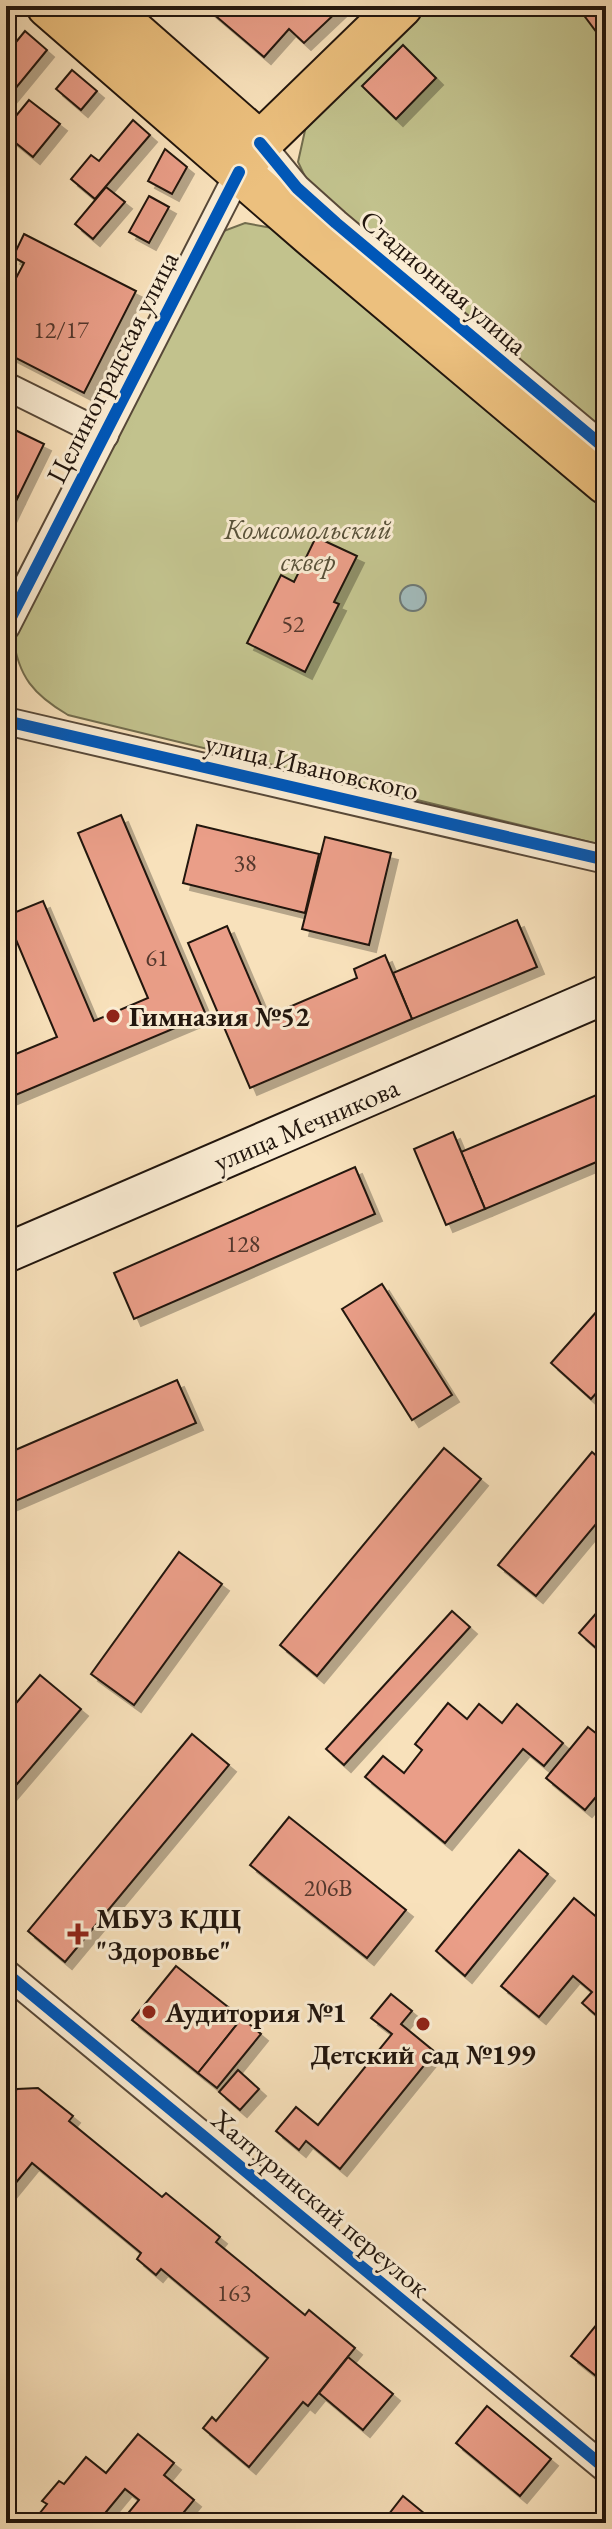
<svg xmlns="http://www.w3.org/2000/svg" width="612" height="2529" font-family="'EB Garamond',serif">
<style>
.green{fill:#c2c28d;stroke:#726c4d;stroke-width:2}
.water{fill:#a2bbbb;stroke:#6e7975;stroke-width:2}
.building{fill:#ea9e88;stroke:#21150d;stroke-width:2;filter:url(#shadow)}
.lines{fill:none;stroke-linecap:round;stroke-linejoin:round}
.street-casing{stroke:#574838;stroke-width:30}
.secondary-casing{stroke:#21150d;stroke-width:42}
.primary-casing{stroke:#21150d;stroke-width:46}
.street{stroke:#faecd3;stroke-width:26}
.secondary{stroke:#faecd3;stroke-width:38}
.primary{stroke:#ecc07e;stroke-width:42}
.cycleway-casing{stroke:#faecd3;stroke-width:17}
.cycleway{stroke:#0057b8;stroke-width:12}
.poi-dot{fill:#8f2418;stroke:#faecd3;stroke-width:3}
.labels{text-anchor:middle;stroke-width:6;stroke-linejoin:round;paint-order:stroke}
.number-label{font-size:24px;fill:#53372c}
.street-label{font-size:28px;fill:#21150d;stroke:#faecd3}
.park-label{font-size:28px;font-style:italic;fill:#59523a;stroke:#faecd3}
.poi-label{font-size:28px;font-weight:bold;fill:#21150d;stroke:#faecd3;text-anchor:start}
</style>
<defs>
<filter id="shadow"><feDropShadow dx="7" dy="7" stdDeviation="0" flood-color="#0004"/></filter>
</defs>
<rect width="100%" height="100%" fill="#f8e1bb"/>
<filter id="stains"><feTurbulence type="fractalNoise" baseFrequency=".0025" numOctaves="4"/><feColorMatrix values="0 0 0 0 .2 0 0 0 0 .09 0 0 0 0 .02 0 0 0 .5 -.17"/></filter>
<radialGradient id="worn" r=".72"><stop offset=".6" stop-color="#630" stop-opacity="0"/><stop offset="1" stop-color="#630" stop-opacity=".3"/></radialGradient>
<g class="green">
<path d="M418 6H606V432L309 185 298 162 308 117Z"/>
<path d="M245 223 272 228 606 504V846L68 715C34 695 18 677 13 636L221 232Z"/>
</g>
<circle class="water" cx="413" cy="598" r="13"/>
<g class="building">
<path d="M204 6H266L275 14 283 6H343L304 43 289 29 264 57Z"/>
<path d="M577 6H606V45Z"/>
<path d="M25 31 47 50 6 100V42L12 47Z"/>
<path d="M403 45 436 78 396 119 362 86Z"/>
<path d="M72 70 97 91 81 110 56 89Z"/>
<path d="M29 100 60 124 33 157 6 135V128Z"/>
<path d="M133 120 150 135 95 199 71 179 91 155 99 161Z"/>
<path d="M165 149 187 167 172 194 148 181Z"/>
<path d="M106 187 125 202 93 239 75 224Z"/>
<path d="M149 196 169 207 149 243 129 232Z"/>
<path d="M24 234 136 291 84 393 6 353V297L24 263 13 257Z"/>
<path d="M13 429 44 444 18 497 6 492V444Z"/>
<path d="M6 492 18 497 6 522Z"/>
<path d="M316 537 357 556 334 602 339 604 305 672 247 643 281 575 294 582Z"/>
<path d="M121 815 206 1015 6 1099V1058L57 1037 6 916 43 901 94 1021 148 998 78 833Z"/>
<path d="M197 825 319 854 305 913 183 883Z"/>
<path d="M325 837 391 853 369 945 302 929Z"/>
<path d="M517 920 537 967 412 1019 393 973Z"/>
<path d="M227 926 266 1017 357 978 354 969 385 955 412 1019 250 1088 188 943Z"/>
<path d="M606 1091V1158L485 1209 461 1152Z"/>
<path d="M453 1132 485 1209 446 1225 414 1149Z"/>
<path d="M355 1167 375 1214 134 1319 114 1273Z"/>
<path d="M382 1284 452 1395 412 1420 342 1309Z"/>
<path d="M606 1301V1382L591 1399 551 1363Z"/>
<path d="M177 1380 196 1423 6 1505V1454Z"/>
<path d="M444 1448 481 1479 317 1676 280 1645Z"/>
<path d="M592 1452 606 1464V1512L536 1596 498 1565Z"/>
<path d="M179 1552 222 1584 134 1705 91 1674Z"/>
<path d="M606 1602V1657L579 1633Z"/>
<path d="M452 1611 470 1627 344 1765 326 1749Z"/>
<path d="M40 1675 81 1709 6 1797V1715Z"/>
<path d="M448 1703 467 1719 479 1704 502 1723 517 1704 563 1743 544 1766 523 1749 445 1843 365 1777 383 1756 404 1773 422 1750 415 1744Z"/>
<path d="M588 1727 606 1741V1785L585 1810 546 1778Z"/>
<path d="M192 1734 229 1765 65 1962 28 1931Z"/>
<path d="M289 1817 406 1910 367 1958 250 1865Z"/>
<path d="M519 1850 548 1874 465 1976 436 1951Z"/>
<path d="M574 1898 606 1925V2024L582 2003 592 1992 573 1976 539 2017 501 1986Z"/>
<path d="M176 1966 242 2018 198 2073 132 2020Z"/>
<path d="M391 1994 412 2011 401 2024 435 2052 340 2169 306 2141 299 2150 276 2131 296 2107 318 2125 392 2034 371 2018Z"/>
<path d="M242 2018 261 2034 217 2088 198 2073Z"/>
<path d="M238 2070 259 2089 240 2110 219 2092Z"/>
<path d="M38 2088 73 2116 69 2121 162 2197 166 2193 220 2237 216 2242 305 2315 309 2310 355 2348 308 2406 303 2402 249 2467 203 2428 212 2417 216 2421 268 2358 161 2269 156 2275 137 2259 141 2253 32 2163 6 2195V2102L17 2089Z"/>
<path d="M606 2313V2384L571 2356Z"/>
<path d="M348 2357 393 2394 363 2430 319 2393Z"/>
<path d="M487 2406 551 2459 520 2496 456 2443Z"/>
<path d="M138 2434 174 2463 164 2475 194 2500 175 2523H120L139 2500 125 2489 97 2523H32L47 2504 42 2501 59 2481 64 2484 86 2457 106 2473Z"/>
<path d="M403 2496 436 2523H382Z"/>
</g>
<g class="lines">
<defs>
<g id="street">
<path d="M260 143 297 188 336 223 606 449"/>
<path d="M6 386 105 435"/>
<path d="M6 627 239 172"/>
<path d="M6 721 606 860"/>
<path d="M6 1973 606 2469"/>
</g>
<path id="secondary" d="M6 1253 606 994"/>
<g id="primary">
<path d="M48 6 316 239 606 483"/>
<path d="M104 6 260 143"/>
<path d="M239 172 260 143 401 6"/>
</g>
</defs>
<use href="#street" class="street-casing"/>
<use href="#secondary" class="secondary-casing"/>
<use href="#primary" class="primary-casing"/>
<use href="#street" class="street"/>
<use href="#secondary" class="secondary"/>
<use href="#primary" class="primary"/>
<defs>
<g id="cycleway">
<path d="M260 143 297 188 336 223 606 449"/>
<path d="M6 627 239 172"/>
<path d="M6 721 606 860"/>
<path d="M6 1973 606 2469"/>
</g>
</defs>
<use href="#cycleway" class="cycleway-casing"/>
<use href="#cycleway" class="cycleway"/>
</g>
<g class="poi-dot">
<circle cx="113" cy="1016" r="8"/>
<path d="M74 1922h8v8h8v8h-8v8h-8v-8h-8v-8h8z"/>
<circle cx="149" cy="2012" r="8"/>
<circle cx="423" cy="2024" r="8"/>
</g>
<g class="labels">
<g class="number-label">
<text x="61" y="338">12/17</text>
<text x="293" y="632">52</text>
<text x="245" y="871">38</text>
<text x="157" y="966">61</text>
<text x="243" y="1252">128</text>
<text x="328" y="1896">206В</text>
<text x="234" y="2301">163</text>
</g>
<g class="street-label">
<text transform="translate(444 282) rotate(40)" y="10">Стадионная улица</text>
<text transform="translate(112 367) rotate(-63)" y="10">Целиноградская улица</text>
<text transform="translate(312 766) rotate(13)" y="10">улица Ивановского</text>
<text transform="translate(306 1124) rotate(-23)" y="10">улица Мечникова</text>
<text transform="translate(321 2203) rotate(40)" y="10">Халтуринский переулок</text>
</g>
<g class="park-label">
<text x="308" y="539">Комсомольский<tspan x="308" dy="32">сквер</tspan></text>
</g>
<g class="poi-label">
<text x="129" y="1026">Гимназия №52</text>
<text x="96" y="1928">МБУЗ КДЦ<tspan x="96" dy="32">"Здоровье"</tspan></text>
<text x="165" y="2022">Аудитория №1</text>
<text x="423" y="2064" text-anchor="middle">Детский сад №199</text>
</g>
</g>
<rect width="612" height="2529" fill="none" stroke="#f8e1bb" stroke-width="32"/>
<rect x="8" y="8" width="596" height="2513" fill="none" stroke="#21150d" stroke-width="4"/>
<rect x="16" y="16" width="580" height="2497" fill="none" stroke="#21150d" stroke-width="2"/>
<rect width="100%" height="100%" filter="url(#stains)"/>
<rect width="100%" height="100%" fill="url(#worn)"/>
</svg>
